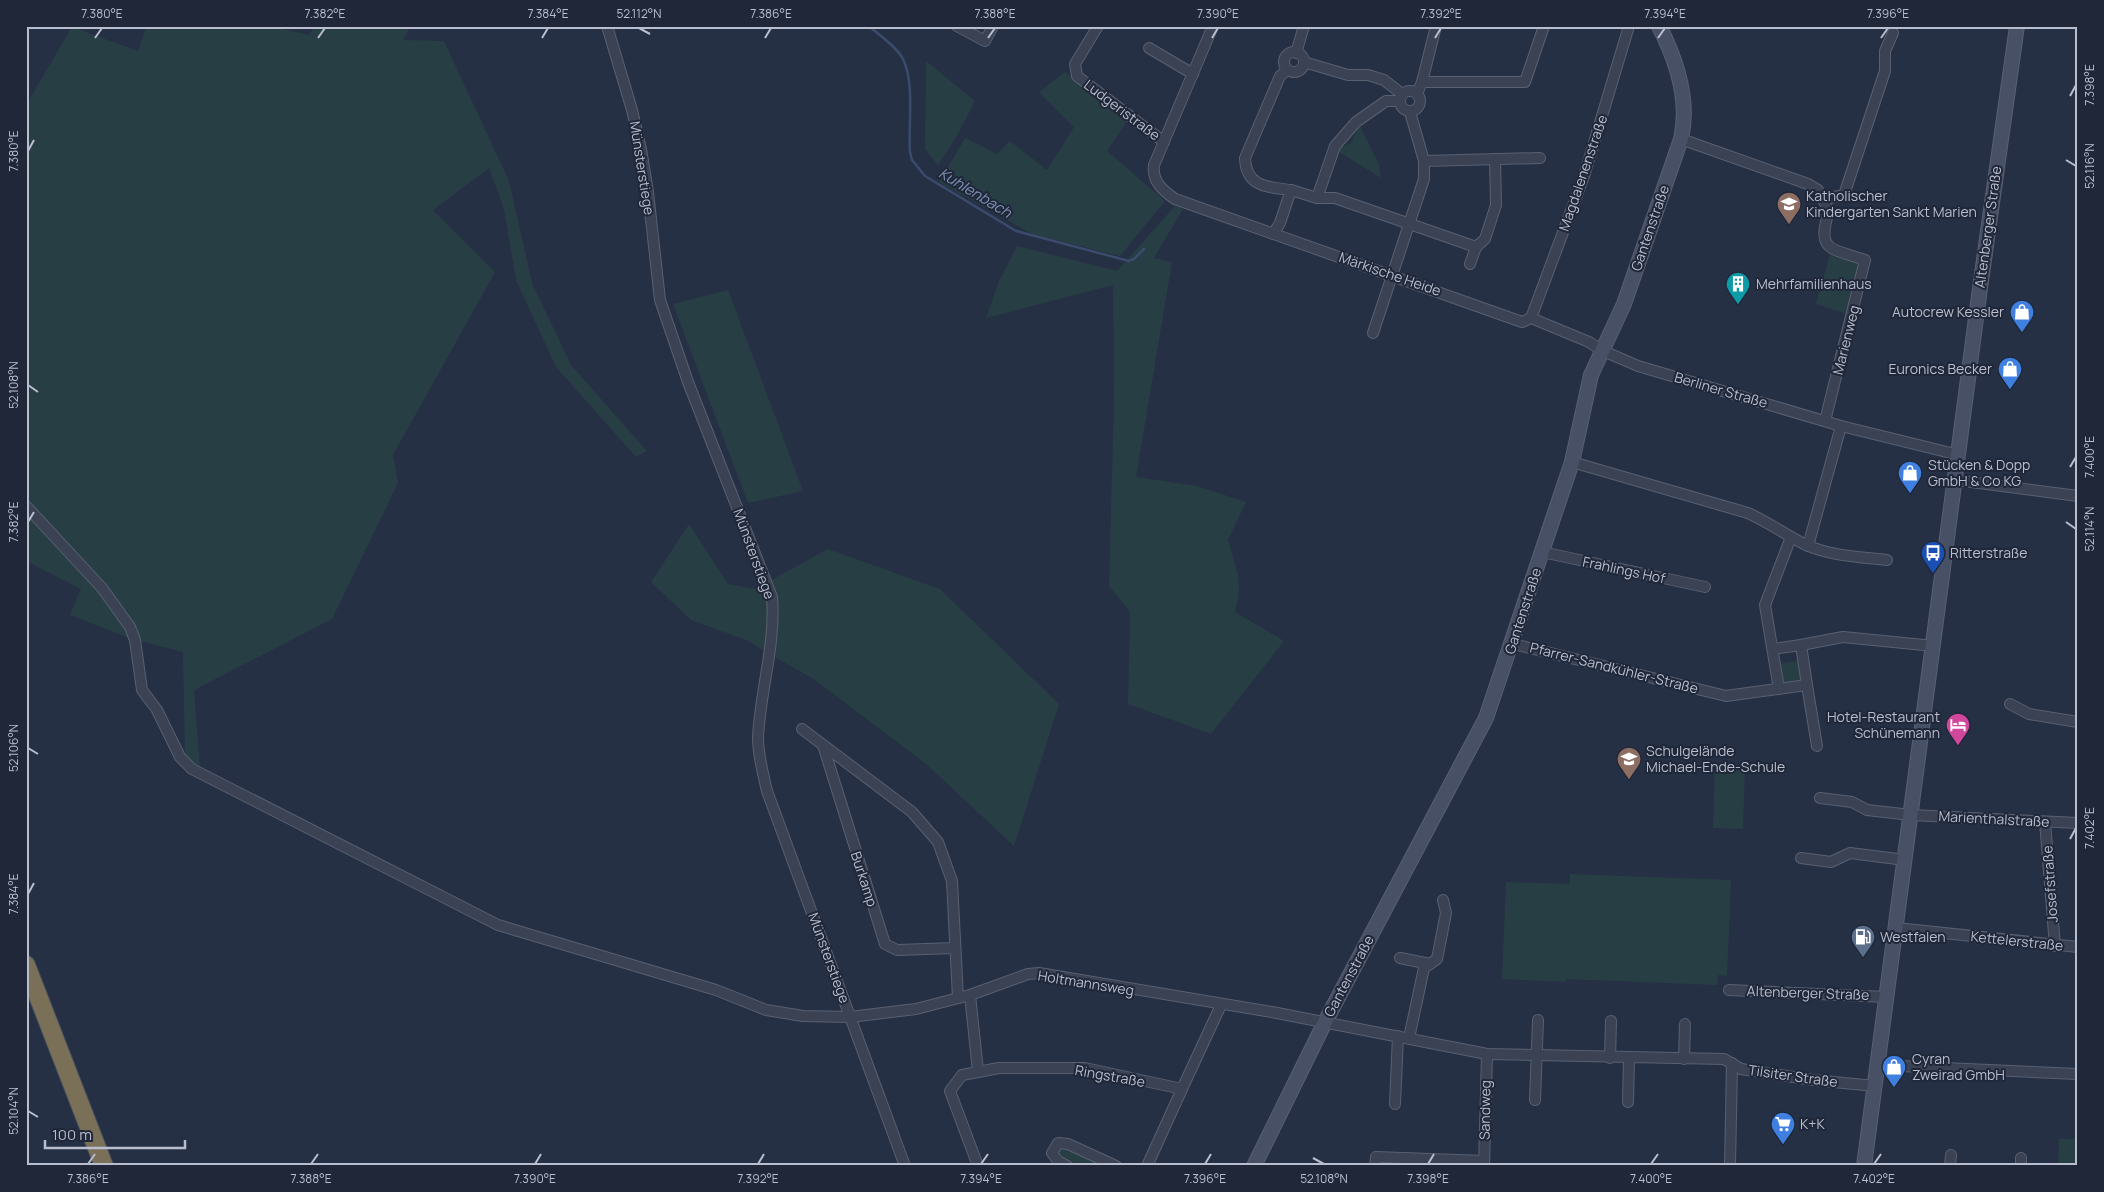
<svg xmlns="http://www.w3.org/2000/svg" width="2104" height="1192" font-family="Manrope,sans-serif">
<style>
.green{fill:#283e45}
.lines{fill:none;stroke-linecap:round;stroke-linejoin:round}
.stream{stroke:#3b4b6d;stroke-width:2.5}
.street-casing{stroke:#596071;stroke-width:12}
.secondary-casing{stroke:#596071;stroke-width:16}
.highway-casing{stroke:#454d5e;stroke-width:20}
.street{stroke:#3b4253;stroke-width:10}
.secondary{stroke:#485066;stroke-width:14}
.highway{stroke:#7a7057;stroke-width:18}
.ticks{fill:none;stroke:#b8becd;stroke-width:2}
.labels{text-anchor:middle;stroke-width:4;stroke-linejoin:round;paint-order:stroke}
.street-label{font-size:14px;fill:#b8becd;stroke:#1f2739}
.poi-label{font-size:14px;fill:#b8becd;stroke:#1f2739;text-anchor:start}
.water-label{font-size:15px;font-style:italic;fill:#7e90b5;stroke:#1f2739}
.neatline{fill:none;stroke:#b8becd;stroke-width:2}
.ticks-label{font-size:12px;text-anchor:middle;fill:#b8becd}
</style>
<rect width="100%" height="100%" fill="#263044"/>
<g class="green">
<path d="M147 26H269L310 35 313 26H410L403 40 444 41 509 181 532 283 571 365 647 451 636 457 556 367 516 280 504 209 489 168 433 210 495 272 393 455 398 483 332 619 194 690 200 768 185 758 183 652 129 638 70 615 81 589 26 561V105L72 27 138 51Z"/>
<path d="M926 61 975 101 958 134 938 165 925 149Z"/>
<path d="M1065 72 1128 120 1107 151 1165 201 1120 256 1032 234 939 182 965 138 997 154 1010 141 1047 170 1074 127 1039 92Z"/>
<path d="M1359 126H1360L1379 165 1381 178 1336 150 1351 143Z"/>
<path d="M1175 206 1183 209 1154 258 1172 262 1136 477 1197 486 1246 502 1228 540C1236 570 1244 581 1235 612L1284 641 1211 734 1128 704 1130 612 1109 586 1114 399 1113 285 986 318 999 281 1017 246 1117 271Z"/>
<path d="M1830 255 1855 262 1859 269 1847 314 1816 304Z"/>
<path d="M728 290 803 491 748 503 673 304Z"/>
<path d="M689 524 728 584 755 589 828 549 940 589 1059 704 1014 846 925 763 815 680 746 640 691 620 651 582Z"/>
<path d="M1801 660 1802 681 1787 683 1783 681 1780 664Z"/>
<path d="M1715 767 1745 768 1743 829 1713 828Z"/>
<path d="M1570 874 1731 880 1727 976 1718 975 1717 985 1566 979V982L1502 979 1506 882 1570 884Z"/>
<path d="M2059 1139H2078V1165H2058Z"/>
<path d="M1060 1145 1111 1166H1072L1055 1153Z"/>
</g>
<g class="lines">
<path class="stream" d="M869 26C880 36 896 46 903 59 915 83 908 126 910 152L912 160 925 176 1016 231 1129 261 1134 259 1144 249"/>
<defs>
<g id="street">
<path d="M607 26 632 110 641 149 648 192 660 300 688 382 772 597C776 644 760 691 758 738 758 756 763 773 767 791L905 1166"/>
<path d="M957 26 985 41 993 26"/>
<path d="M1098 26 1075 64 1077 76 1164 142"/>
<path d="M1213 26 1154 165C1152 181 1162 190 1175 199L1522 322 1531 318 1589 342 1601 350 1638 366 1841 426 1959 455"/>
<path d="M1149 48 1193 74"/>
<circle cx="1294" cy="62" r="10"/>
<path d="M1296 53 1304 26"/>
<path d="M1304 62 1348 75H1368L1384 80 1402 94"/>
<path d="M1422 82H1525L1544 26"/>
<circle cx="1410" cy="101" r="10"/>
<path d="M1417 94 1422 82 1436 26"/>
<path d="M1681 139 1808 184 1818 190 1829 211C1816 252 1831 248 1865 260L1825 421"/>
<path d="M1424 161 1540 158"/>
<path d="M1291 190 1317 198H1335L1476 247"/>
<path d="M1317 198 1335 146 1356 122 1386 101H1399"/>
<path d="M1824 199 1844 195 1885 71V51L1893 33"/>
<path d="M1273 234 1280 223 1291 190C1267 187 1246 187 1245 158L1280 76 1287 70"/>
<path d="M1470 264 1476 247 1485 239 1496 205 1495 159"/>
<path d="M1531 318 1584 176 1629 26"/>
<path d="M1373 333 1424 179V161L1410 112"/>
<path d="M1572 462 1748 513C1768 522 1786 535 1806 545 1831 556 1860 557 1887 560"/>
<path d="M1956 480 2078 496"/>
<path d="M26 506 102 588 130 627 135 640 142 690 157 710 180 757 192 769 498 925 716 990 766 1010 803 1016 850 1017 916 1009 970 995 1028 974 1039 973 1272 1012 1487 1054 1724 1059 1741 1069 1813 1080 1875 1086"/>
<path d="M1808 546 1841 426"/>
<path d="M1542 552 1705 587"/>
<path d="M1513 644 1726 696 1807 685 1801 645 1773 649"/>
<path d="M1801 645 1843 637 1934 646"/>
<path d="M1807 685 1817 746"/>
<path d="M1779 689 1765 605 1791 537"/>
<path d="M2010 704 2029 714 2078 722"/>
<path d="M802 729 912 812 938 842 952 881 958 998"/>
<path d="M823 745 885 944 897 950 955 948"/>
<path d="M1820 798 1852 802 1867 810 1911 815 2078 823"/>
<path d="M2045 822 2055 946"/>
<path d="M1801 858 1831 862 1850 853 1905 860"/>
<path d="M1896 928 2078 947"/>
<path d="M1400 958 1430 964"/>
<path d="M1729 990 1887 997"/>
<path d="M970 995 978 1071"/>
<path d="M1409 1038 1424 968 1437 959 1446 913 1443 900"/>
<path d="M1610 1058 1611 1021"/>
<path d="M1684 1059 1685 1024"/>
<path d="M1877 1065 2078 1074"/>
<path d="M1182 1089 1221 1005"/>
<path d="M1535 1100 1538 1020"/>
<path d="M1628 1102 1629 1059"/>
<path d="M1395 1104 1398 1036"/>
<path d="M978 1166 950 1091 962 1075 999 1068H1085L1182 1089 1147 1166"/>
<path d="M1067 1166 1058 1161 1052 1153 1058 1143 1068 1144 1116 1166"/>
<path d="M1375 1166 1376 1157 1484 1161"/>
<path d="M1484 1166 1487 1054"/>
<path d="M1730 1166 1732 1063"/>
<path d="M1950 1166 1951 1155"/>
<path d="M2021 1166V1158"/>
</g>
<g id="secondary">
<path d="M1254 1166 1325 1022 1486 718 1572 462 1591 375 1624 304 1681 139C1690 100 1677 61 1659 26"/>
<path d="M1864 1166 1980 288 2017 26"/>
</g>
<path id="highway" d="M26 965 104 1166"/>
</defs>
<use href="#street" class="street-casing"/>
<use href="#secondary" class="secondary-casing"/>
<use href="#highway" class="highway-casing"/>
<use href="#street" class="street"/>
<use href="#secondary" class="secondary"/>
<use href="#highway" class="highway"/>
</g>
<path class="ticks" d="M639 28 650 34M95 38 102 28M318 38 325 28M542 38 548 28M765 38 771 28M988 38 995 28M1212 38 1218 28M1435 38 1441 28M1658 38 1665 28M1881 38 1888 28M2070 96 2076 85M28 151 34 140M2066 160 2076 166M28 385 38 392M2070 467 2076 457M28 522 34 512M2066 522 2076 529M28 748 38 754M2070 839 2076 828M28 894 34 883M28 1111 38 1117M1313 1158 1324 1164M88 1164 95 1154M311 1164 318 1154M535 1164 541 1154M758 1164 764 1154M981 1164 988 1154M1205 1164 1211 1154M1428 1164 1434 1154M1651 1164 1658 1154M1874 1164 1881 1154"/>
<defs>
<symbol id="school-pin" viewBox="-11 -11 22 30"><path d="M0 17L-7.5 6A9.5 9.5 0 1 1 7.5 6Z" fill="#8d6e63" stroke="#1f2739"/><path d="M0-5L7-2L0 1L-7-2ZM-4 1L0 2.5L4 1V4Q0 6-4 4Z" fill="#fff"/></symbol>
<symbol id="building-pin" viewBox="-11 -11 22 30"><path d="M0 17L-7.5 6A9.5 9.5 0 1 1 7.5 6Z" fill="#0f9aa8" stroke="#1f2739"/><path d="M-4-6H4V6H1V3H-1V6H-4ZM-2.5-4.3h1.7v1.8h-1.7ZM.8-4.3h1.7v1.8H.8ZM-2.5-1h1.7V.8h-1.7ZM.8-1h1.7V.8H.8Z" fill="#fff"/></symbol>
<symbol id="shop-pin" viewBox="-11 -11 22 30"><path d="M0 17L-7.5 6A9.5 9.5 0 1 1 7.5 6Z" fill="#3f7fe0" stroke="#1f2739"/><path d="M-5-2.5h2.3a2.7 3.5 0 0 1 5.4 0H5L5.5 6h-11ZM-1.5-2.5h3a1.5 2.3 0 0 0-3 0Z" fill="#fff"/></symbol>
<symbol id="bus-pin" viewBox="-11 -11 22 30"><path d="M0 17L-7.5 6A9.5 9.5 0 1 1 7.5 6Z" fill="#1a4fb4" stroke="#1f2739"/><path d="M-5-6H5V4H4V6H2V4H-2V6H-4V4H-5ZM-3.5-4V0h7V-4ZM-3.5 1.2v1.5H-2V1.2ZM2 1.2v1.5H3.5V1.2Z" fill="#fff"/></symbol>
<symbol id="hotel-pin" viewBox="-11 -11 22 30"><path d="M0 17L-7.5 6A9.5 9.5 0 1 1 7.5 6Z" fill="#d1479c" stroke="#1f2739"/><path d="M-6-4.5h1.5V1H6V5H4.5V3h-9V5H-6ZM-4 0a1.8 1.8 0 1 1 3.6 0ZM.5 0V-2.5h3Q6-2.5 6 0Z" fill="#fff"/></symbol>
<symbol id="fuel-pin" viewBox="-11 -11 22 30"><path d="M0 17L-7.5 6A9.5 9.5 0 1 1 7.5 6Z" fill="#5c6f8a" stroke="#1f2739"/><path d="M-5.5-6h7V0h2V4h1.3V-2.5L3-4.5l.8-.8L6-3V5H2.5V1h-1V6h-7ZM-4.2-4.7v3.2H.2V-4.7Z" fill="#fff"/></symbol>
<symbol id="supermarket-pin" viewBox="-11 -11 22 30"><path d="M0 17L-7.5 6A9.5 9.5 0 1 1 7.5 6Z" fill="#3f7fe0" stroke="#1f2739"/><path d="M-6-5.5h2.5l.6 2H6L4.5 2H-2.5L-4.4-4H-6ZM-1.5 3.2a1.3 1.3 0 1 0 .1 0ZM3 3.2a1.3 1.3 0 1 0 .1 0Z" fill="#fff"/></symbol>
</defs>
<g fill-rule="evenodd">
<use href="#school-pin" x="1775" y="190" width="28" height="38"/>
<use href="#building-pin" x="1724" y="270" width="28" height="38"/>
<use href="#shop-pin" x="2008" y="298" width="28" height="38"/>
<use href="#shop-pin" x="1996" y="355" width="28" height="38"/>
<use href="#shop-pin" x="1896" y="459" width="28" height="38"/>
<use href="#bus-pin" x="1919" y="539" width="28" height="38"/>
<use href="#hotel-pin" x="1944" y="711" width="28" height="38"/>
<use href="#school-pin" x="1615" y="745" width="28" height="38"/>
<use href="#fuel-pin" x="1849" y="923" width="28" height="38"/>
<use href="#shop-pin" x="1880" y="1053" width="28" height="38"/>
<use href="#supermarket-pin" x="1769" y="1110" width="28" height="38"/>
</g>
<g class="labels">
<g class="street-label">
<text transform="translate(1122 110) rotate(37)" y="5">Ludgeristraße</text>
<text transform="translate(642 168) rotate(81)" y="5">Münsterstiege</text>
<text transform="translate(1583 173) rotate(-71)" y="5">Magdalenenstraße</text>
<text transform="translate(1988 227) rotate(-82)" y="5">Altenberger Straße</text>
<text transform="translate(1650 228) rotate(-71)" y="5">Gantenstraße</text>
<text transform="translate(1390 274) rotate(19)" y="5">Märkische Heide</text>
<text transform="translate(1846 340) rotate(-76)" y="5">Marienweg</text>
<text transform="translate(1721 390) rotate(16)" y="5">Berliner Straße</text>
<text transform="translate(754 554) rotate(70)" y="5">Münsterstiege</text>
<text transform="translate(1624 570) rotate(12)" y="5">Frahlings Hof</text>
<text transform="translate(1523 611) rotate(-72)" y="5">Gantenstraße</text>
<text transform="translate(1614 668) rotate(14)" y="5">Pfarrer-Sandkühler-Straße</text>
<text transform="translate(1994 819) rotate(3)" y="5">Marienthalstraße</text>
<text transform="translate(864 879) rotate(72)" y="5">Burkamp</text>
<text transform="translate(2050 884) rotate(-94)" y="5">Josefstraße</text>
<text transform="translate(2017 941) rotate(6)" y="5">Kettelerstraße</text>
<text transform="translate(829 958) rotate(70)" y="5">Münsterstiege</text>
<text transform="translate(1349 976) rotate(-62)" y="5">Gantenstraße</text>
<text transform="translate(1086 983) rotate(9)" y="5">Holtmannsweg</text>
<text transform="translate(1808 993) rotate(2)" y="5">Altenberger Straße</text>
<text transform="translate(1110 1076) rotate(10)" y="5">Ringstraße</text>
<text transform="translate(1793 1076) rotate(8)" y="5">Tilsiter Straße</text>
<text transform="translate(1485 1110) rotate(-89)" y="5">Sandweg</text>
</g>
<g class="poi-label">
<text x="1806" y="201">Katholischer<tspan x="1806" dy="16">Kindergarten Sankt Marien</tspan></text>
<text x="1756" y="289">Mehrfamilienhaus</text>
<text x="2004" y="317" text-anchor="end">Autocrew Kessler</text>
<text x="1992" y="374" text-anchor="end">Euronics Becker</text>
<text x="1928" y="470">Stücken &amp; Dopp<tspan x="1928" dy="16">GmbH &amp; Co KG</tspan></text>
<text x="1950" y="558">Ritterstraße</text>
<text x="1940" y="722" text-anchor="end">Hotel-Restaurant<tspan x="1940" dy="16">Schünemann</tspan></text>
<text x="1646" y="756">Schulgelände<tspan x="1646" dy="16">Michael-Ende-Schule</tspan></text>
<text x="1880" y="942">Westfalen</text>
<text x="1912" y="1064">Cyran<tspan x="1912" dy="16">Zweirad GmbH</tspan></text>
<text x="1800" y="1129">K+K</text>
</g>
<g class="water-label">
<text transform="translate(975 193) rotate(31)" y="5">Kuhlenbach</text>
</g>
</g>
<rect width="2104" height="1192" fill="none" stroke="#1f2739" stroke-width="55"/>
<path d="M45 1140v8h140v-8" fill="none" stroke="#b8becd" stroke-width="2.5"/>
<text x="52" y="1140" font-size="15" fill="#b8becd" stroke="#1f2739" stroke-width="4" paint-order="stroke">100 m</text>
<rect x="28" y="28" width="2048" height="1136" class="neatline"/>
<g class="ticks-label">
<text x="102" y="18">7.380°E</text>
<text x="325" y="18">7.382°E</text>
<text x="548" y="18">7.384°E</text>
<text x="639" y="18">52.112°N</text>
<text x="771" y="18">7.386°E</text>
<text x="995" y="18">7.388°E</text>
<text x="1218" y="18">7.390°E</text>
<text x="1441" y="18">7.392°E</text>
<text x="1665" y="18">7.394°E</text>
<text x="1888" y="18">7.396°E</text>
<text transform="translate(2090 85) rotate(-90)" y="4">7.398°E</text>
<text transform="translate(14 151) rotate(-90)" y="4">7.380°E</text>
<text transform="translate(2090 166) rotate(-90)" y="4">52.116°N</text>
<text transform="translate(14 385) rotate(-90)" y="4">52.108°N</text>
<text transform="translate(2090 457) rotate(-90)" y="4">7.400°E</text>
<text transform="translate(14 522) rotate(-90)" y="4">7.382°E</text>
<text transform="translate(2090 529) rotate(-90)" y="4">52.114°N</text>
<text transform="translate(14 748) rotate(-90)" y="4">52.106°N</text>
<text transform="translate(2090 828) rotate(-90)" y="4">7.402°E</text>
<text transform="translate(14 894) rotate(-90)" y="4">7.384°E</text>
<text transform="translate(14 1111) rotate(-90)" y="4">52.104°N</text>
<text x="88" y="1183">7.386°E</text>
<text x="311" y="1183">7.388°E</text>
<text x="535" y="1183">7.390°E</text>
<text x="758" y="1183">7.392°E</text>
<text x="981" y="1183">7.394°E</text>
<text x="1205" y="1183">7.396°E</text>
<text x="1324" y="1183">52.108°N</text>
<text x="1428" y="1183">7.398°E</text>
<text x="1651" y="1183">7.400°E</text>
<text x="1874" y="1183">7.402°E</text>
</g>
</svg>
